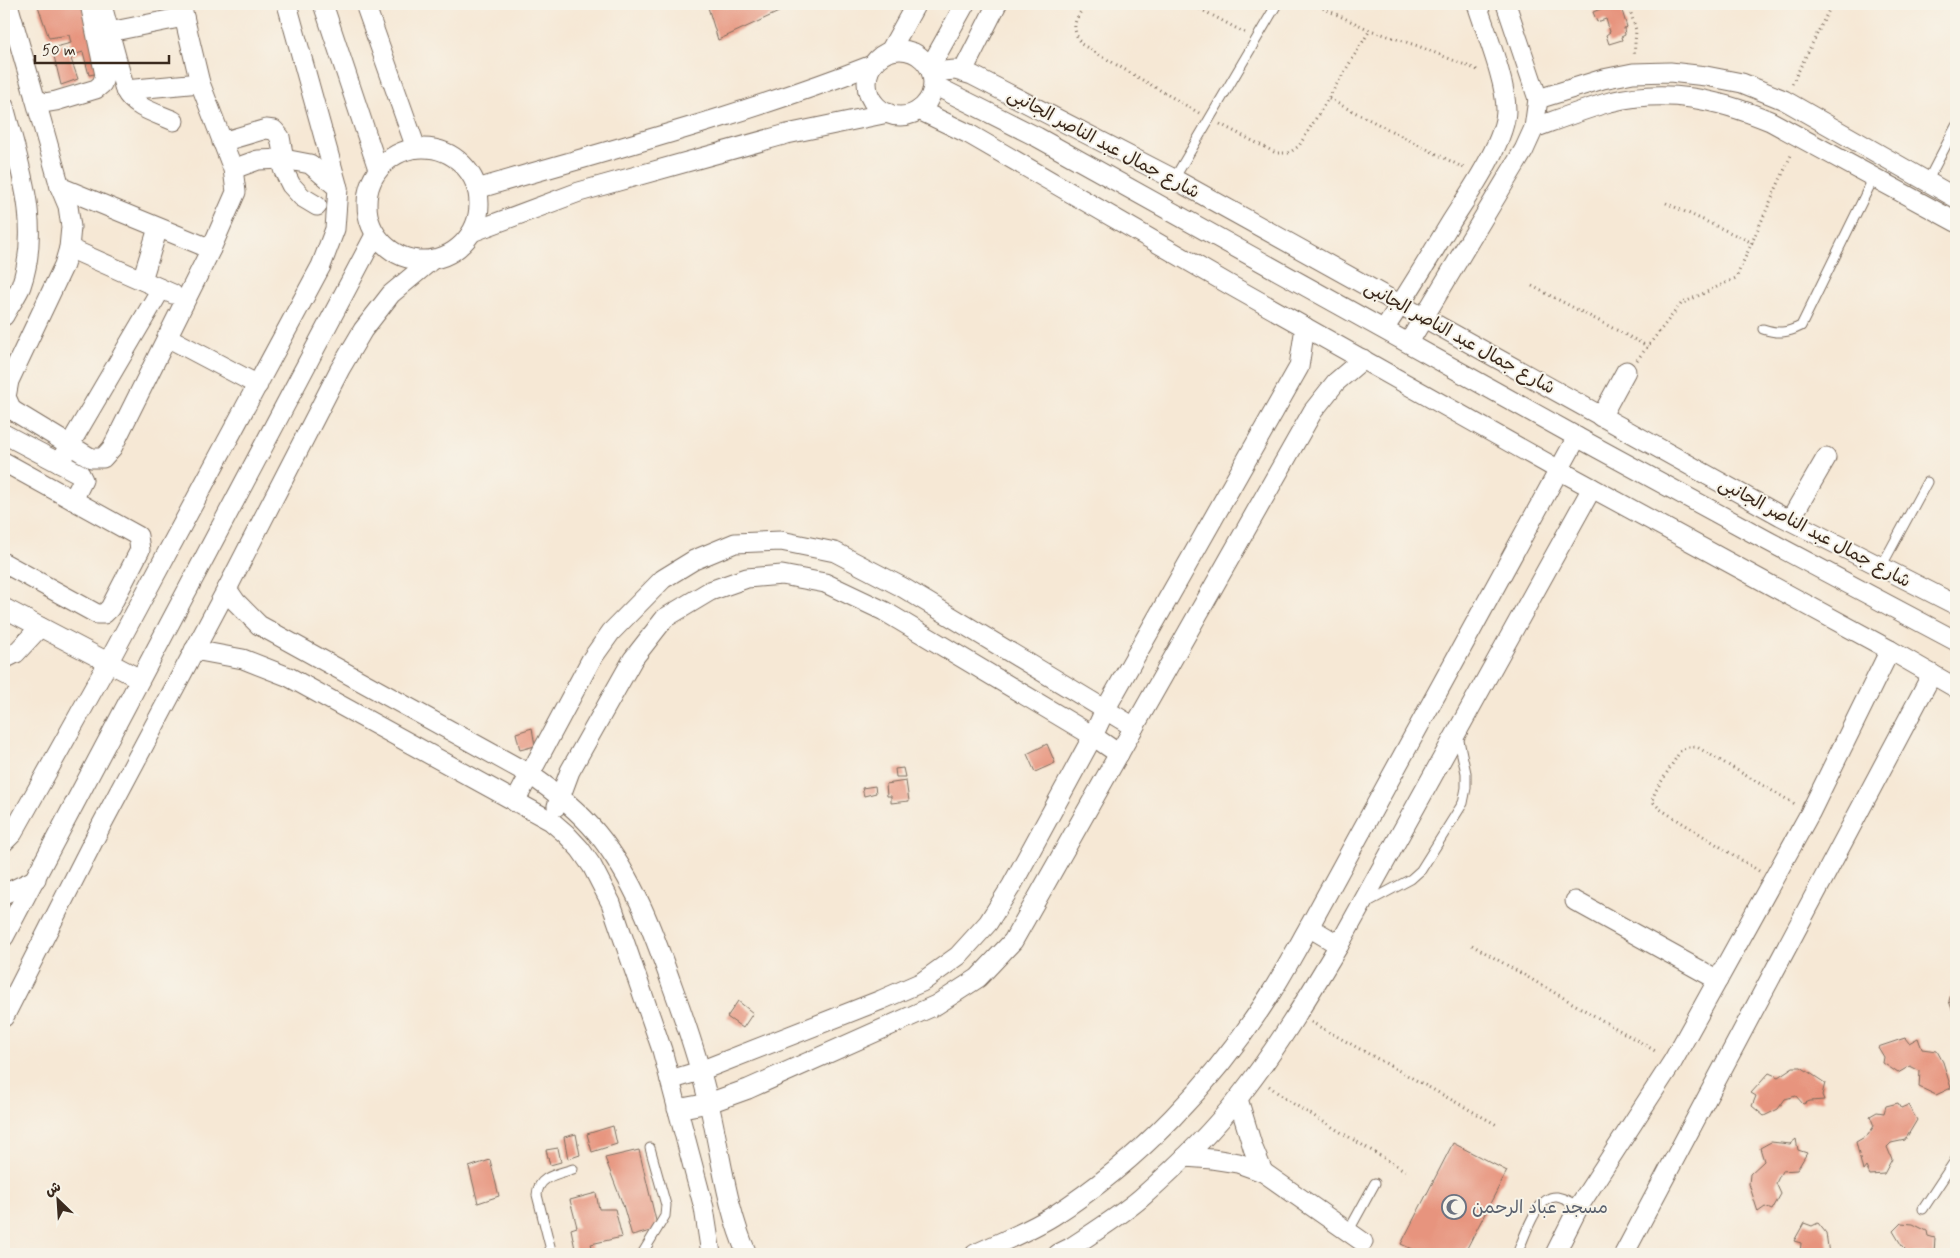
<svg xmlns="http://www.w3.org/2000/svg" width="1960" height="1258" font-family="Mynerve,'Playpen Sans Arabic',sans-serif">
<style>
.building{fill:#e7947e}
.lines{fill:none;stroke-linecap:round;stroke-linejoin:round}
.service-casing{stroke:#7c6c5e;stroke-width:11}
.minor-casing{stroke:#7c6c5e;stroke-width:21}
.path{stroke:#7c6c5e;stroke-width:3;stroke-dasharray:1 4;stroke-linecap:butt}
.service{stroke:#fff;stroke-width:9}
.minor{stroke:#fff;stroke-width:19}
.labels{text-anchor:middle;stroke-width:4;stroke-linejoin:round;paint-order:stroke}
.street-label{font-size:18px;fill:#3b2a1e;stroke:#f7f3e8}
.worship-label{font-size:18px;fill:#5b616d;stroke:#f7f3e8;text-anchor:start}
</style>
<rect width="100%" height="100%" fill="#f7f3e8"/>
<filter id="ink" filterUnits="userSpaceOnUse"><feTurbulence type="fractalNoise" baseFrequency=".02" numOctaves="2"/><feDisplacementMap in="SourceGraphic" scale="10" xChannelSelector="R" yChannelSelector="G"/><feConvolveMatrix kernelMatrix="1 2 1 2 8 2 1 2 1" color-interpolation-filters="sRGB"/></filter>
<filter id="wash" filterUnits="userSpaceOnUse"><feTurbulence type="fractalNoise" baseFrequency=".0096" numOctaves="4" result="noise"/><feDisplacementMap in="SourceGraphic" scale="20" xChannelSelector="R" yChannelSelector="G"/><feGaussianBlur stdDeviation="1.12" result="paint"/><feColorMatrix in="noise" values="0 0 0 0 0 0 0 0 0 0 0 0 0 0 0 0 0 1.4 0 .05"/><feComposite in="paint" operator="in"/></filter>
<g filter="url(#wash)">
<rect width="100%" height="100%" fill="#f6e8d5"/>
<g id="blocks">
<g class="building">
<path d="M46 4H82L100 73 89 75 83 52 70 56 78 79 61 85 52 48 71 43 69 35 49 38 38 6Z"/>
<path d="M707 4H796L718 40Z"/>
<path d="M1602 4H1620L1627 27 1624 28 1625 35 1621 37 1622 40 1609 44 1606 35 1610 32 1606 19 1597 22 1593 12 1603 8Z"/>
<path d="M532 728 535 746 520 750 516 733Z"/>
<path d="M1047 744 1055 763 1035 772 1027 754Z"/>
<path d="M903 768 905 777H896L895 769Z"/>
<path d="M906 781 909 801 891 803V796H887L886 784Z"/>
<path d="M875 786 876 793 864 796 862 788Z"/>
<path d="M1956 987V1020L1949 1001 1952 990Z"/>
<path d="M738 1001 753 1013 743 1028 727 1017Z"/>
<path d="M1905 1038 1909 1043 1918 1038 1922 1049 1937 1051 1943 1062 1951 1088 1936 1095 1919 1087 1920 1071 1910 1066 1898 1073 1883 1063 1884 1057 1878 1047Z"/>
<path d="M1793 1067H1801L1825 1083 1822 1095 1824 1100 1810 1101 1803 1104 1796 1096 1785 1099 1778 1109 1764 1116 1752 1106 1756 1096 1751 1093 1769 1073 1778 1077Z"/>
<path d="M1898 1103 1901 1108 1908 1105 1917 1120 1905 1140 1891 1143 1887 1147 1892 1159 1884 1174 1870 1175 1866 1167 1863 1171 1856 1142 1868 1135 1874 1126 1870 1116 1877 1112 1884 1113 1886 1106Z"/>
<path d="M613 1126 617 1144 592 1152 587 1134Z"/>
<path d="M576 1134 580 1155 568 1159 564 1137Z"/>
<path d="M1796 1139 1798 1150 1807 1153 1797 1170 1782 1171 1776 1183 1781 1194 1772 1210 1765 1207 1758 1212 1749 1184 1750 1174 1764 1161 1760 1148 1771 1142 1790 1144Z"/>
<path d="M1453 1143 1507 1171 1464 1254H1422L1401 1244Z"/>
<path d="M558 1148 561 1162 550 1165 546 1150Z"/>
<path d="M639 1150 658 1229 632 1236 623 1205 605 1158Z"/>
<path d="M490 1160 499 1196 478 1203 469 1167Z"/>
<path d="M596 1193 599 1209H615L622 1237 591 1244 593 1250 576 1254 571 1229 577 1227 570 1200Z"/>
<path d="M1804 1223 1812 1226 1818 1223 1826 1233 1829 1254H1800L1801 1243 1794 1241Z"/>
<path d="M1901 1223 1913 1224 1927 1231 1928 1236 1935 1238 1934 1254H1910L1902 1246 1893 1231Z"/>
</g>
</g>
</g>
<g filter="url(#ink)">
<use href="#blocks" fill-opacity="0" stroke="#7c6c5e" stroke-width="1"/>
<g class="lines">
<defs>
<g id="service">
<path d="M1174 179 1277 4"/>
<path d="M1927 182 1956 126"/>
<path d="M1763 329C1778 334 1787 333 1801 326L1874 177"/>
<path d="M1881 567 1927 482"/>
<path d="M1366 903 1411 879 1421 870 1463 803 1466 788V773L1458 736"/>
<path d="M1923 1209 1956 1159"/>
<path d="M1348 1232 1375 1183"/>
<path d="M552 1254 537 1195C538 1176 558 1174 573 1169"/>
<path d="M642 1254 665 1216 666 1205 650 1148"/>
<path d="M1517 1254C1524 1239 1536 1195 1557 1197 1564 1198 1573 1204 1579 1206"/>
</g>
<g id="minor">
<path d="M8 4 35 98 44 103 56 101 96 89 102 84 105 75 90 4"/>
<path d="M323 4 378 169"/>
<path d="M365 4 416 148"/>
<path d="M103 9 125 90C134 108 156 113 174 121"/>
<path d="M109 32 184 17"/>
<circle cx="900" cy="83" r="33"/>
<path d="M890 51 916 4"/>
<path d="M930 67 965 4"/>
<path d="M963 71 997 4"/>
<path d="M932 72 955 70 972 75 1174 179 1781 516 1956 605"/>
<path d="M934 85 1037 137 1577 437 1768 541 1956 641"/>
<path d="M125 90 200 83"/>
<path d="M35 98 60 187 68 206 71 227 69 248 64 265 9 381 6 397 12 410 91 458H103L112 448 211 249"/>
<path d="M1538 99 1603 79 1633 73 1670 72 1706 76 1742 83 1784 100 1956 198"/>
<path d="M4 106C19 165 42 225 21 286 17 296 9 306 4 316"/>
<path d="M919 110 969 134 1230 285 1559 470 1890 650 1956 688"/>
<path d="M1534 128C1559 119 1585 109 1610 102 1667 88 1717 99 1770 121L1956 222"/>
<path d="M222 142 266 129 274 130 280 137 284 159 283 169 291 185 302 197 317 206"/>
<circle cx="423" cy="204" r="56"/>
<path d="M233 169 258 160 284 159 310 164 338 188"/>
<path d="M60 187 211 249 236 192 233 169 200 83 181 4"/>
<path d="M477 189C610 150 744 115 872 65"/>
<path d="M472 232 579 192 787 134 888 113"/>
<path d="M69 248 173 294"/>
<path d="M142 280 158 228"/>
<path d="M1384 329C1408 294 1429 258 1451 222 1468 195 1506 141 1506 110 1506 81 1486 33 1477 4"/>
<path d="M167 337 258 385"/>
<path d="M1409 342 1524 150 1534 128 1538 99 1506 4"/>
<path d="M1601 417 1626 371"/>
<path d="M4 434 80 474 83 480 73 500"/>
<path d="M4 462 138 536 140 550 110 608 104 614H97L4 563"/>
<path d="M59 463 161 289"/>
<path d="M1790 520 1826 458"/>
<path d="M227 589 236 602 259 625 529 774C554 791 577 809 597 833 634 878 654 934 673 988 687 1026 700 1065 709 1104 721 1154 726 1207 747 1254"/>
<path d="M4 608 140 679"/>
<path d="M194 650 243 659 289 677 551 821 566 834 580 849 592 866 611 903 662 1050 704 1208 711 1254"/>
<path d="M4 659 16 653 40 627"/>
<path d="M515 802 591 660 611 632 663 579 694 560 735 543 781 541 835 552 902 587 1134 727"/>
<path d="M557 806 570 771 633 659 665 618 710 591 747 578 782 575 825 583 884 611 1093 736 1119 754"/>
<path d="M4 842 13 833 108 663 321 266 335 229 338 188 287 4"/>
<path d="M4 894 36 879"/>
<path d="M1575 901 1718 980"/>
<path d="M1309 927 1339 945"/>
<path d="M4 937 375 235"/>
<path d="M4 1017 102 824 227 589 340 369 363 330 391 294 433 259"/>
<path d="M670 1080 700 1071 881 1000 922 982 958 956 988 923 1012 885 1093 736 1105 710 1299 367 1305 327"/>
<path d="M1238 1099 1253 1148 1263 1172"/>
<path d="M677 1109 709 1103 748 1089 936 1005 978 978 1013 941 1313 411 1336 382 1363 359"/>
<path d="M1185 1157 1212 1159 1238 1163 1263 1172 1363 1242"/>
<path d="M975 1254C1001 1242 1029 1231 1053 1216 1139 1161 1214 1082 1269 996 1283 974 1296 950 1309 927L1577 437"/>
<path d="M1058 1254 1070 1248C1094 1232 1120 1216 1141 1198 1176 1167 1211 1134 1239 1097 1277 1049 1308 997 1339 945L1592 488"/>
<path d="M1555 1254 1579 1206 1673 1061 1810 813 1890 650"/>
<path d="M1624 1254 1932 674"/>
</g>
</defs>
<use href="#service" class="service-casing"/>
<use href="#minor" class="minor-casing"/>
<g class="path">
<path d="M1086 4C1075 20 1070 25 1081 44L1199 113"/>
<path d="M1191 4 1247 34"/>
<path d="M1314 4 1370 30 1418 46 1480 71"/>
<path d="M1628 4 1636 30 1634 57"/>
<path d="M1792 84 1832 4"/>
<path d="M1329 99 1464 168"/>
<path d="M1220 124 1276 153H1289L1299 146 1370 30"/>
<path d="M1666 203 1753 243"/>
<path d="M1532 286 1649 347"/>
<path d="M1637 360 1681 304 1736 278 1792 153"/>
<path d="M1759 871 1660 809 1652 801 1655 792 1681 750 1688 747H1697L1795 804"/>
<path d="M1472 945 1657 1052"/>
<path d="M1311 1022 1497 1125"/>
<path d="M1269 1086 1287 1100 1409 1173"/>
</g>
<use href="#service" class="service"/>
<use href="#minor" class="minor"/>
</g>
</g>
<defs>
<symbol id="mosque-ring" viewBox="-11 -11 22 22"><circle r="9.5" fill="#f7f3e8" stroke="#6b7280" stroke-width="1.5"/><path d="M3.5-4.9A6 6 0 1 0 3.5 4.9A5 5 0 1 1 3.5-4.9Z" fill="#6b7280"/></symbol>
</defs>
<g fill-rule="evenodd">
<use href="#mosque-ring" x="1440" y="1193" width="28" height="28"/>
</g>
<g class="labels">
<g class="street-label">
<text transform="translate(1104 143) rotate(28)" y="6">شارع جمال عبد الناصر الجانبى</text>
<text transform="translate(1460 337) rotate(29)" y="6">شارع جمال عبد الناصر الجانبى</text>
<text transform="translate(1815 532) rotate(28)" y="6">شارع جمال عبد الناصر الجانبى</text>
</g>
<g class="worship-label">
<text x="1472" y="1213">مسجد عباد الرحمن</text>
</g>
</g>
<rect width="1960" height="1258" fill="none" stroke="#f7f3e8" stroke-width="20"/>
<g transform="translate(58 1200) rotate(335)" stroke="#f7f3e8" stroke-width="4" paint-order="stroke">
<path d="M0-4L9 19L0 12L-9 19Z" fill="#3b2a1e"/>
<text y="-8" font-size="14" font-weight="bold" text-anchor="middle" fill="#3b2a1e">ش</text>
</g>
<path d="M35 55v8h134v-8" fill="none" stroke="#3b2a1e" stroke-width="2.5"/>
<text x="42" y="55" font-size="15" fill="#3b2a1e" stroke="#f7f3e8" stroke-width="4" paint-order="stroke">50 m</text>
</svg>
